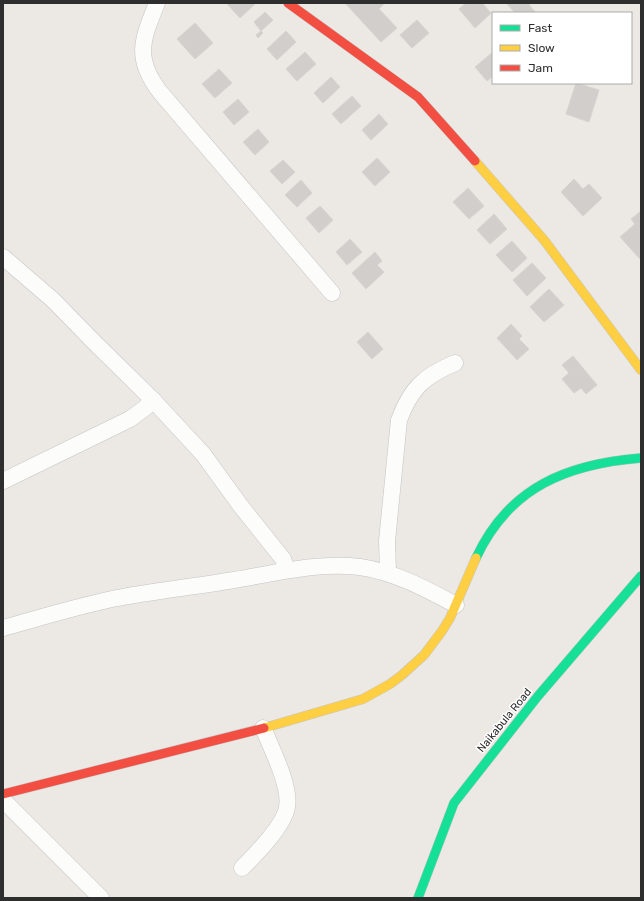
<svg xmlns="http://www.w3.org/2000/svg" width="644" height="901" font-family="Rubik,sans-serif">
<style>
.building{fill:#d1cecb;stroke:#d7d4d0}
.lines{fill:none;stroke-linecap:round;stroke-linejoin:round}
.street-casing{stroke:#c5c4c5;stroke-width:17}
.fast-casing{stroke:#c5c4c5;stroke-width:10}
.slow-casing{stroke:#c5c4c5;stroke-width:10}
.jam-casing{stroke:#c5c4c5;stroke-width:10}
.street{stroke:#fcfcfb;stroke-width:16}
.fast{stroke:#16e098;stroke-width:9}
.slow{stroke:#ffcf43;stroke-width:9}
.jam{stroke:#f24e42;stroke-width:9}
.labels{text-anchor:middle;stroke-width:3;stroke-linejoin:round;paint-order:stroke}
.street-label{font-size:11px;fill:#2e2e2e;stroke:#fff}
</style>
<rect width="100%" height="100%" fill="#ece8e4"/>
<g class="building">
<path d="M229 3H254L255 4 240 18 227 4Z"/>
<path d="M345 3H385L379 9 397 28 381 42Z"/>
<path d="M466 3H482L491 13 475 28 459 9Z"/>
<path d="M506 3H531L529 5 536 13H515Z"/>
<path d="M265 12 273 20 261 31 254 22Z"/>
<path d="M417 20 429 33 412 48 400 35Z"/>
<path d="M195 23 213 43 195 59 177 39Z"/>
<path d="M261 31 263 33 258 38 256 35Z"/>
<path d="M286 31 296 42 277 60 267 49Z"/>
<path d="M305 52 316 64 297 81 286 69Z"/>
<path d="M493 52V76L487 81 475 67Z"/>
<path d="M219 69 232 83 215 98 202 84Z"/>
<path d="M331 77 340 87 323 103 314 93Z"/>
<path d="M576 83 599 90 589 122 566 114Z"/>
<path d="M352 96 361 106 341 124 332 114Z"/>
<path d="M238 99 249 112 234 125 223 112Z"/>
<path d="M379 114 388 124 371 140 362 130Z"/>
<path d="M258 129 269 142 255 155 243 142Z"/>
<path d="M377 158 390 172 375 186 362 172Z"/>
<path d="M283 160 295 172 282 184 270 171Z"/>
<path d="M574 179 583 189 589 184 602 198 583 216 561 192Z"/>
<path d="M301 180 312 193 297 207 285 195Z"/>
<path d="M468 188 484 206 469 219 453 202Z"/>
<path d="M320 206 333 220 319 233 306 218Z"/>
<path d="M641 211V259H640L620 237 635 224 631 219Z"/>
<path d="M494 214 507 229 490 244 477 230Z"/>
<path d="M350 239 362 252 347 265 336 252Z"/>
<path d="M512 241 527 258 512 272 496 255Z"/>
<path d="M375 252 382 261 377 265 384 272 366 289 352 273Z"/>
<path d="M532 263 546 278 527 296 513 280Z"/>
<path d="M549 289 564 305 544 322 530 307Z"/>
<path d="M511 324 522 336 519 339 529 349 517 360 497 338Z"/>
<path d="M368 332 383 349 372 359 357 342Z"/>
<path d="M573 356 597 385 586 394 581 388 574 393 562 379 569 373 562 365Z"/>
</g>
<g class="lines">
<defs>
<g id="street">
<path d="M157 3C142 40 134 58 160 92L332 293"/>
<path d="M3 257 53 300 93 341 153 400 203 454 240 505 283 559 287 570"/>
<path d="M3 481 130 419 145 408 153 400"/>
<path d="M388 573 387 541 399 420C411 388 424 376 455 363"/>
<path d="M3 628C39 618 75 607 112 599 152 591 193 587 234 580 277 573 317 562 360 567 395 572 426 589 456 605"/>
<path d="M3 800 101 898"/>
<path d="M242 868C256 854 284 826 287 807 291 787 271 747 263 728"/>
</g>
<g id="fast">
<path d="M476 558C509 487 567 464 641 458"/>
<path d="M418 898 454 803 538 696 641 576"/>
</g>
<g id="slow">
<path d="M475 161 544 240 641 370"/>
<path d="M264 728 363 699 390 684 402 675 424 655 442 631 450 618 476 558"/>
</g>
<g id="jam">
<path d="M288 3 418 97 475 161"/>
<path d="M3 794 264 728"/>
</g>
</defs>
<use href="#street" class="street-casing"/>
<use href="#fast" class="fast-casing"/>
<use href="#slow" class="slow-casing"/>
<use href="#jam" class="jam-casing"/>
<use href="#street" class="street"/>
<use href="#fast" class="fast"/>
<use href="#slow" class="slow"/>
<use href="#jam" class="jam"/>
</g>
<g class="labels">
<g class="street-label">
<text transform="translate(504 720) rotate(-51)" y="4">Naikabula Road</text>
</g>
</g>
<rect width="644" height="901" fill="none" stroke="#2e2e2e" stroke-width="8"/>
<rect x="492" y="12" width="140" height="72" fill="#ffffff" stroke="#ababab"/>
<rect x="500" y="25" width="20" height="6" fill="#16e098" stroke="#ababab"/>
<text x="528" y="32" font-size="12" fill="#2e2e2e">Fast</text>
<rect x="500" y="45" width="20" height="6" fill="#ffcf43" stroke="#ababab"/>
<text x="528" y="52" font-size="12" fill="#2e2e2e">Slow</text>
<rect x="500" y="65" width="20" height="6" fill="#f24e42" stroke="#ababab"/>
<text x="528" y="72" font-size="12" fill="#2e2e2e">Jam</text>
</svg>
